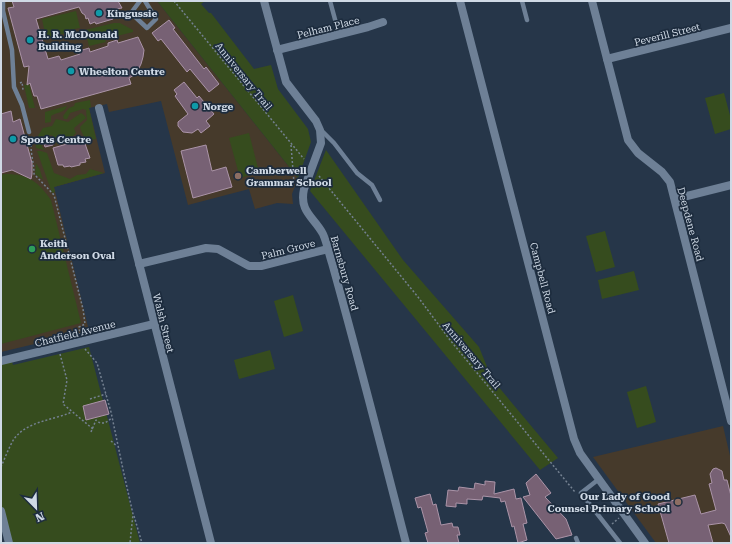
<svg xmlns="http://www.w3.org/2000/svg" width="732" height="544" font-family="'Roboto Serif',serif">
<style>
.education{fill:#463a2b}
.green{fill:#364c1e}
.building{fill:#776174;stroke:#ab94a8}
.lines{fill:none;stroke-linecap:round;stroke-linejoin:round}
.path{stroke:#748191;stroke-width:1.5;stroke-dasharray:2 2;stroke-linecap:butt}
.lane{stroke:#6e8096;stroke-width:4.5}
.street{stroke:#6e8096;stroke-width:8}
.culture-dot{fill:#0f9aa8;stroke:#1d2c3e;stroke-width:1.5}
.education-dot{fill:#8d6e63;stroke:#1d2c3e;stroke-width:1.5}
.leisure-dot{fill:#2e9e5b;stroke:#1d2c3e;stroke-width:1.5}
.labels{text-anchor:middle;stroke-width:3.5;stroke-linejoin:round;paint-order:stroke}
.poi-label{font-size:10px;font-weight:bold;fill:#cfd9e5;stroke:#1d2c3e;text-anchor:start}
.street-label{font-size:10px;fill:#cfd9e5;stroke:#1d2c3e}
</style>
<rect width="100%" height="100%" fill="#263649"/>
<g class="education">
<path d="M1 1H157L298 178 292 194 293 204 277 203 255 209 249 189 188 205 161 101 109 112 107 104 89 108 105 173 54 187 89 331 1 352Z"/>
<path d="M723 426 731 460V543H656L593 457Z"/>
</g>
<g class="green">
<path d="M157 1H205L201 4 209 13H211L254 69 271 65 278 89 308 129 311 142 298 178Z"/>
<path d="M76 11 80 28 74 29V31L46 38 42 19Z"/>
<path d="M114 23H120L133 30V32L105 39 106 42 89 46 85 30Z"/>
<path d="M29 84 35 108H29L24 85Z"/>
<path d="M724 93 731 119V129L715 134 705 98Z"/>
<path d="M90 100 91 107 89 108 96 139C87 142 82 136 80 127L87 120 86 110 83 109 70 113 67 119H64L63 116 69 108 74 106 75 103Z"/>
<path d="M67 106C65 113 56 112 51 116V122L45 123V112Z"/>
<path d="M81 113 84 115 86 118 74 128 76 133C72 138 69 136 64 139 61 140 61 143 57 144L52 135 41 137 42 147 45 150 36 148C35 140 39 134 43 128L52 126 56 119 68 122Z"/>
<path d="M249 133 259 172 240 178 229 138Z"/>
<path d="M326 150 403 260 479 347 492 379 558 458 540 470 310 191Z"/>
<path d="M37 151H41L47 153 54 173 70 179 77 175 86 174 90 169 104 173 54 187 55 192 52 193Z"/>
<path d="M36 163 40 170 43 180 35 174Z"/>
<path d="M5 174C29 174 38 182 51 200L81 323 1 344V175Z"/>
<path d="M605 231 615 267 596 272 586 236Z"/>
<path d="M634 271 639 290 602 299 598 280Z"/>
<path d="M293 295 303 331 284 337 274 301Z"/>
<path d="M89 347 140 543H9L1 511V361L11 359 13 365Z"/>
<path d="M270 350 275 369 239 379 234 360Z"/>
<path d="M646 386 656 422 637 428 627 392Z"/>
</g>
<g class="building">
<path d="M12 1H118L122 8 116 9V12L112 14 113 19 96 24 95 22 90 24 88 18 86 19 85 15 82 13 79 7 36 19 48 59 59 56 61 60 80 54 79 51 89 48 90 52 108 46V43L117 40 118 43 138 37 144 50 143 57 141 64 136 74 129 78 131 84 41 109 37 96H34L30 83 27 85 29 66 24 67 8 8 14 7Z"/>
<path d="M169 20 175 28 173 29 204 69 206 67 219 84 209 92 190 69 187 72 161 39 158 41 152 33Z"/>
<path d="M184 82 197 98 199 96 214 114 206 121 210 126 201 133 198 129 192 133 183 132 178 126V122L188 114 175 96 177 94 174 90Z"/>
<path d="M11 111 13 122 20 119 32 163V174L31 179 12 170 1 173V114Z"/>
<path d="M51 138 53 145 45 147 43 140Z"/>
<path d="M83 138 90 158 85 159 86 162 80 163V165L71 167 70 166 64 167 63 165H58L53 148 74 142 73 141Z"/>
<path d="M206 145 212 171 226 167 232 187 193 198 181 151Z"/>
<path d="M105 400 109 414 86 420 83 406Z"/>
<path d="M716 468 722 471 724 480H727L731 496V537L725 524 722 523 708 525 713 543H669L658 504 695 495 701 514 716 510 709 484 712 483 710 474 713 469Z"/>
<path d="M536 474 551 493 545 497 566 519 572 535 556 539 523 497 530 495 526 483Z"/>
<path d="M485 481 495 482 494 494 514 489 516 499 521 498 527 523 523 524 527 540 518 543 514 526 512 527 505 501 501 502 500 498 483 496 482 500 467 499V504L456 503V507L446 506 448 490 458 491 459 487 474 489 475 483 485 485Z"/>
<path d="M430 494 433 505 436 504 441 525 452 523 453 527H458L460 535H457L459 543H428L425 533 428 532 421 507 418 508 415 498Z"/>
</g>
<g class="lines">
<g class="path">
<path d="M174 1 304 159"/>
<path d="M20 83 22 82 23 90"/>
<path d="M32 137C29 150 34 161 34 174L54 195 83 309 85 324 79 327 80 334"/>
<path d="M291 145 294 183 297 186"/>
<path d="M319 176 418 297 450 340 575 492"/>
<path d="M85 349 97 363 111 412 124 474 133 514 130 543"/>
<path d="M60 354 67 380 63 404 93 429"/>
<path d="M90 399 106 394"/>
<path d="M91 432 96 420 100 423H105L112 418"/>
<path d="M111 441 117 446"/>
<path d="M1 467C5 458 9 447 14 439 27 421 54 420 72 412"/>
<path d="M134 516 142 543"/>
<path d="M612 524 619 518"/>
</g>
<g class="lane">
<path d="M3 1V11L12 50 14 87 22 105 29 132"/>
<path d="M140 1 131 13 147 28 156 19 145 1"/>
<path d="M330 1 339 34"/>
<path d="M522 1 527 20"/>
<path d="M320 129 334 143 357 173 372 185 380 200"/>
<path d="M599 479 581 493 620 543"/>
<path d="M576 538 578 543"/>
</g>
<g class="street">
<path d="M264 1 286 82 316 121 320 130 321 143 304 189C299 212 314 217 323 234 327 243 329 254 332 263 358 356 382 450 406 543"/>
<path d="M460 1 574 439 580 453 645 543"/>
<path d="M592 1 628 140 638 153 662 172 670 182 731 421"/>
<path d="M277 50 368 27 383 22"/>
<path d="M607 59 731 28"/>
<path d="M99 108 211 543"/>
<path d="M675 199 731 185"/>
<path d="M139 264 206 248 218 249 249 266H261L328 249"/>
<path d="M1 361 154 324"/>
<path d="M1 511 9 543"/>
</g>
</g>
<g class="culture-dot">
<circle cx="99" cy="13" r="4"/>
<circle cx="30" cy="40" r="4"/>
<circle cx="71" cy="71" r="4"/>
<circle cx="195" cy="106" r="4"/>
<circle cx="13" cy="139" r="4"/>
</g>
<g class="education-dot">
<circle cx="238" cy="176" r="4"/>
<circle cx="678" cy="502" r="4"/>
</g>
<circle class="leisure-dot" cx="32" cy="249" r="4"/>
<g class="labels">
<g class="poi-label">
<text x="107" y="17">Kingussie</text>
<text x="38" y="38">H. R. McDonald<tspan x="38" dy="12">Building</tspan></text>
<text x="79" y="75">Wheelton Centre</text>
<text x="203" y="110">Norge</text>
<text x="21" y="143">Sports Centre</text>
<text x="246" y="174">Camberwell<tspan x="246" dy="12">Grammar School</tspan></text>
<text x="40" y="247">Keith<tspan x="40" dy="12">Anderson Oval</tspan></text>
<text x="670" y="500" text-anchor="end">Our Lady of Good<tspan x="670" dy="12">Counsel Primary School</tspan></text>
</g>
<g class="street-label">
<text transform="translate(328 27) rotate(-14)" y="4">Pelham Place</text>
<text transform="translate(667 34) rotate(-14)" y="4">Peverill Street</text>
<text transform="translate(244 76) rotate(51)" y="4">Anniversary Trail</text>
<text transform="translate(691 224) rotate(75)" y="4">Deepdene Road</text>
<text transform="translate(288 249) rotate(-14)" y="4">Palm Grove</text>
<text transform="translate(345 273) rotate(74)" y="4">Barnsbury Road</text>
<text transform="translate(543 278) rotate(75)" y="4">Campbell Road</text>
<text transform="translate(164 323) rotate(76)" y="4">Walsh Street</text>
<text transform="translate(75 333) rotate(-14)" y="4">Chatfield Avenue</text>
<text transform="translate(472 355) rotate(50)" y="4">Anniversary Trail</text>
</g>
</g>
<rect width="732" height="544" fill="none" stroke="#cfd9e5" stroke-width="4"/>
<g transform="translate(36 508) rotate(157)" stroke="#1d2c3e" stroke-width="3" paint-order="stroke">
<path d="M0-3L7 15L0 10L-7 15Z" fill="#cfd9e5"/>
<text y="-6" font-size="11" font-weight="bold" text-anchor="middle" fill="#cfd9e5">N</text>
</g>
</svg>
